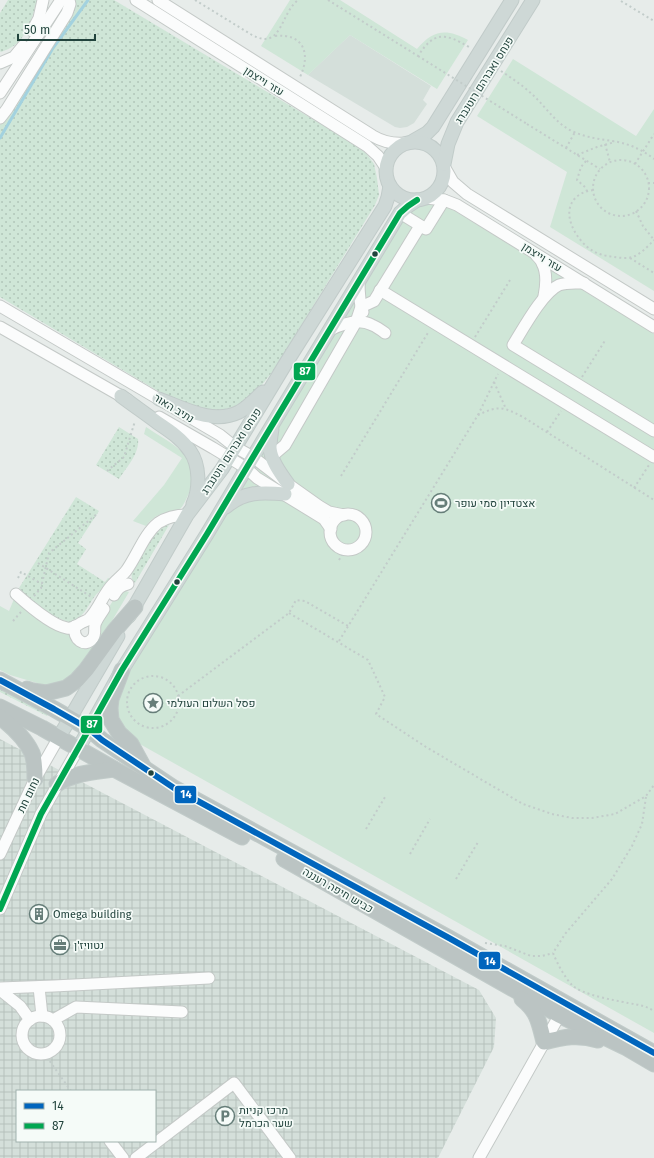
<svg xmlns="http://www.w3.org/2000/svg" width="654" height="1158" font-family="'Fira Sans',Heebo,sans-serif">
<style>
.built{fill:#d4dfda}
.industrial{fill:url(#industrial-grid);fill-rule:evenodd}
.grass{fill:url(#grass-dots)}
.green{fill:#cfe6d7}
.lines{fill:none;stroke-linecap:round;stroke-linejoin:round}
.stream{stroke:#a3d2df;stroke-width:3}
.minor-casing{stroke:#c4c9c7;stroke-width:13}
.major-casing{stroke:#c1cbc9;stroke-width:15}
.highway-casing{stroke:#c1cbc9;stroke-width:17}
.path{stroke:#c2ccca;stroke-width:2;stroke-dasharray:2 3;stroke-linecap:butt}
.minor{stroke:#fbfcfc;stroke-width:11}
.major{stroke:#ced8d6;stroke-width:13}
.highway{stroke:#bbc4c3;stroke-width:15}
.path-bridge{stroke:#c2ccca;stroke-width:2;stroke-dasharray:2 3;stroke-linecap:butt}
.bus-1-casing{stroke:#f5fbf8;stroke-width:9}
.bus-2-casing{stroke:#f5fbf8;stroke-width:9}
.bus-1{stroke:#0065bd;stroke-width:6}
.bus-2{stroke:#00a651;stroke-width:6}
.bus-dot{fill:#21433c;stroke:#f5fbf8;stroke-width:1.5}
.labels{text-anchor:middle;stroke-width:3.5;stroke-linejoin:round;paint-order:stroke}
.street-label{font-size:11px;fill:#21433c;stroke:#f5fbf8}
.poi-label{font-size:11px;fill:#21433c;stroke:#f5fbf8;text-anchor:start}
.line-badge{stroke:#f5fbf8;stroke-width:1.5}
.badge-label{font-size:11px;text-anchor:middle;font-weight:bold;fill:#fff}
</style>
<defs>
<pattern id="industrial-grid" width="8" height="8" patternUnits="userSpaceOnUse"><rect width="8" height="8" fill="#d4dfda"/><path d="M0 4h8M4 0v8" fill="none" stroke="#b6c1bc"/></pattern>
<pattern id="grass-dots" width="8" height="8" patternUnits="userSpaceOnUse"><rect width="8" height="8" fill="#cfe6d7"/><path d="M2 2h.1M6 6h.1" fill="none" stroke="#b1c6b9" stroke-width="1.8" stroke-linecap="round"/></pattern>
</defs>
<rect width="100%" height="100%" fill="#e7ecea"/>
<path class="built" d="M350 35 431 86 423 100 427 104 414 123 407 127 400 128 395 127 308 75Z"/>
<path class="industrial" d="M0 739 479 990 496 1018 494 1047 438 1158H0ZM17 1091H155V1141H17Z"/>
<g class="grass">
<path d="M8 0H37C33 15 28 35 15 45 11 48 6 50 1 52L0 51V13Z"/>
<path d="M74 0H114L344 138 366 153 374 164 377 178 379 195 375 205 275 368C260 388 246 408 218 410 216 411 212 411 209 411 194 409 177 400 163 394L0 297V125Z"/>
<path d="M119 427 138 439C140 453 126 468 119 479L96 465Z"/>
<path d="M76 497 99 511 78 543 86 549 77 564 105 582 108 578 111 579C106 588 100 589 95 596 86 608 85 617 69 622 50 617 33 602 19 588Z"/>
<path d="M169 525 135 583 132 579 131 569 156 529Z"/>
<path d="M0 687 49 712 47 716 0 692Z"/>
</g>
<g class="green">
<path d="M290 0H340L417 49C433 30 446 28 468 40L437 89 350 35 308 75 261 46Z"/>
<path d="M513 59 636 136 654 109V291L550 227 567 172 477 116Z"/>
<path d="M434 201 450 208 654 334V1033L122 734 112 699 122 673 409 211 419 204Z"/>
<path d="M146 427C171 444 205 457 189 493 187 497 184 505 180 509 178 510 173 510 171 511 158 515 155 515 146 526L133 521 164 485 182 458 144 434Z"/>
<path d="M121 591H126L129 592 103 636 73 678 54 688 10 675 0 670V606L9 611 14 599 71 634 72 637 97 640 100 635 99 627 100 621 118 593Z"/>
</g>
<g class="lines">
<path class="stream" d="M0 138 53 48 88 0"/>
<defs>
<g id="minor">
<path d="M136 0 367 146 378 156 386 168"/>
<path d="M158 0 373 136C383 142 393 144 405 143"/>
<path d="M32 31 39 18 43 0"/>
<path d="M0 63 14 57 23 46"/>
<path d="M0 93 61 0"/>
<path d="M0 118 7 109 67 13 70 4 69 0"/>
<path d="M445 168 453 182 467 194 654 309"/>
<path d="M426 198 444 200 457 205 654 327"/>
<path d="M400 213 426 229 444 200"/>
<path d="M536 255C538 257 541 260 542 263 547 272 546 286 544 296"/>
<path d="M359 281C359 292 359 302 363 312"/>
<path d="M584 283C575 283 566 282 559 285 543 292 523 329 513 345L654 431"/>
<path d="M380 290 654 457"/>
<path d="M0 306 220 435 235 447 253 457 288 484 319 506 329 512 344 515"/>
<path d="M0 327 128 400"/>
<path d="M330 330C342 324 359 318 372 325 377 327 381 330 385 333"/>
<path d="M159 417 213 448 246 468 257 478 324 519 331 529"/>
<path d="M272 456 285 445 356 322 361 307 374 301 420 226"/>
<circle cx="348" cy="532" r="18"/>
<path d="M16 594C27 604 53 626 67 628 73 629 76 626 81 623 84 621 87 621 89 619 99 609 103 594 113 584 117 579 122 576 126 571 137 556 144 534 158 523 167 517 177 515 187 515"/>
<path d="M114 595C118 588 120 586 128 584"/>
<path d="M75 626C72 639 85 649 93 638 96 633 94 630 95 625 96 620 101 614 104 609"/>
<path d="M0 854 35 779 59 737"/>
<path d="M0 909 41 814 78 749"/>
<path d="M39 987 42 1016"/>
<path d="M0 988 54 986 209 978"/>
<path d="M0 990 20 1006 30 1020"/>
<circle cx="41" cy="1035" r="19"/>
<path d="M53 1020 76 1007 182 1012"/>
<path d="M110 1141 123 1158"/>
<path d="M136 1158 234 1083 290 1158"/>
<path d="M479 1158 563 1009"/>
</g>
<g id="major">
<path d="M413 141 427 133 433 127 512 0"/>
<circle cx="415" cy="171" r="29"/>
<path d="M444 164 448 144 457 122 533 0"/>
<path d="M121 396C133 405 146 414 158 423 170 431 182 439 190 451 200 465 200 489 193 504"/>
<path d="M159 399C183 408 213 425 239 412 248 407 255 399 263 392"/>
<path d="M272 429C271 435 270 442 270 448 271 461 281 474 288 484"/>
<path d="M226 507C244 491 262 492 285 494"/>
<path d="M129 616 187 515 222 469 286 363 385 206 388 197 390 186"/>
<path d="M59 737 118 636"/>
<path d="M78 749 122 670 207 534 253 457 400 213 408 206 417 200"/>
</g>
<g id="highway">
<path d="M122 670 111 699 110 708 111 720 119 733 131 744 143 766"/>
<path d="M0 680 54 709 89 729 102 740 174 788 449 938 654 1053"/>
<path d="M27 689 33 691 46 693 66 688 77 680 86 670 115 630 135 607"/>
<path d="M0 707 42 728 114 769 242 837"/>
<path d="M0 717C13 727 25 738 32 753 35 761 35 771 35 779"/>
<path d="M57 784C74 773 94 772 114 769"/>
<path d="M284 859 559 1015 625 1047 654 1064"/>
<path d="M522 999C538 1012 539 1022 544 1042 564 1037 578 1034 598 1040"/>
</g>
</defs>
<use href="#minor" class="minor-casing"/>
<use href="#major" class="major-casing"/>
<use href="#highway" class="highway-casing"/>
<g class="path">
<path d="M195 0 252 35C282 51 280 14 298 0"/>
<path d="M328 0 418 56C434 31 445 33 469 47"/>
<path d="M621 1 654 21"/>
<path d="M275 36C304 33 311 54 300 77"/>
<path d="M501 71C513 79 525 87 535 97 546 108 555 121 568 129 584 138 601 139 618 142 632 145 644 151 654 159"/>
<path d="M527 124 600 169"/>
<path d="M605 144 610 162"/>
<path d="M566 148 575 132"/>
<path d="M577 155 597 147 615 142"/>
<circle cx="621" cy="188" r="28"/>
<path d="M586 161 581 167 577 180 585 187 587 191"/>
<path d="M635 164 654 134"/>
<path d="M648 183H654"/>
<path d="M593 190C588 191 583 192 579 195 557 210 577 242 593 251 600 255 607 256 614 257 621 258 629 259 635 256 643 252 649 245 654 240"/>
<path d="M636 211 643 226 654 240"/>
<path d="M630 258 654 273"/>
<path d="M475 337 510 280"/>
<path d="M582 377 606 339"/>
<path d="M494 382 506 409"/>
<path d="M478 415 498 374"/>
<path d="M547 432 561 411"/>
<path d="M107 471 124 457 135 421"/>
<path d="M341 476 429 331"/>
<path d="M634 488 649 465"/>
<path d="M339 560 345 550"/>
<path d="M38 563 93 598"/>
<path d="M18 578 21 572 42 584"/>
<path d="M34 596 41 588 49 553 97 514"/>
<path d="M289 613 368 660 385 697 376 714 426 747 523 804 552 814 572 818H592L615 814 646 796 654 785"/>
<path d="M13 621 21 612"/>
<path d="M339 641 478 415C499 405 503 407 523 417L654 500"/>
<circle cx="153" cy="702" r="26"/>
<path d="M178 696 289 613 296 600 305 601 348 626"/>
<path d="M646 797 642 824 632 846 612 879 565 934 553 953C557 963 565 978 572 985 582 995 614 1000 628 1003 639 1005 644 1005 654 1011"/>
<path d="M366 829 385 797"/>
<path d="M410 854 430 819"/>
<path d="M456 879 478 842"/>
<path d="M485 943 505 946 531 956H542L553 953"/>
<path d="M44 1053 71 1091"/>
</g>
<use href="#minor" class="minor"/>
<use href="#major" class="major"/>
<use href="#highway" class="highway"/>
<path class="path-bridge" d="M418 56 527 124"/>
<defs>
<path id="bus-1" d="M0 680 54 709 89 729 102 740 174 788 449 938 654 1053"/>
<path id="bus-2" d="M0 909 41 814 89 729 122 670 207 534 253 457 400 213 408 206 417 200"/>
</defs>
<use href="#bus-1" class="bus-1-casing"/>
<use href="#bus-2" class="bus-2-casing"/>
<use href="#bus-1" class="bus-1"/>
<use href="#bus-2" class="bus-2"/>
</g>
<defs>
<symbol id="stadium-ring" viewBox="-11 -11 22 22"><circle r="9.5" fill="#f5fbf8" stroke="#667e79" stroke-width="1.5"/><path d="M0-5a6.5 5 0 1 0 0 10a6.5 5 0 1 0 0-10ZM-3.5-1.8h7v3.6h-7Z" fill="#667e79"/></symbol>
<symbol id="sight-ring" viewBox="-11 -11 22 22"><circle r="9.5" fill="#f5fbf8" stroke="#667e79" stroke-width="1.5"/><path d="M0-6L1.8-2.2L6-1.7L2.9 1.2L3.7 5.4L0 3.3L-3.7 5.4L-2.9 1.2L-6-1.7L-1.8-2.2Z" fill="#667e79"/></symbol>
<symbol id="building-ring" viewBox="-11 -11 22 22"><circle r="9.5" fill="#f5fbf8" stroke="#667e79" stroke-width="1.5"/><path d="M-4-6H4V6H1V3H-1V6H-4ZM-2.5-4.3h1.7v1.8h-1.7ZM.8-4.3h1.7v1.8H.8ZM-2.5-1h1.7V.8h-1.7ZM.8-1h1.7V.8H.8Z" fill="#667e79"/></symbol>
<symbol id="office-ring" viewBox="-11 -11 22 22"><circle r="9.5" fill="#f5fbf8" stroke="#667e79" stroke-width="1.5"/><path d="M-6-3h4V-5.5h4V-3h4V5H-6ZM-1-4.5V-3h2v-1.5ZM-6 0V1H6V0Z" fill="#667e79"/></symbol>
<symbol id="parking-ring" viewBox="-11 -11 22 22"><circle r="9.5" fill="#f5fbf8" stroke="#667e79" stroke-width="1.5"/><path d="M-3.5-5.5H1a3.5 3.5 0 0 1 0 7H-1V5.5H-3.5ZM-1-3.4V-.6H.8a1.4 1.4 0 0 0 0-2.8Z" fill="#667e79"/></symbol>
</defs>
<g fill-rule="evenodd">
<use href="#stadium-ring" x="430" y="492" width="22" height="22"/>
<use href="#sight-ring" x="142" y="692" width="22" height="22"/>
<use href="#building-ring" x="28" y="903" width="22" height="22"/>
<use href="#office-ring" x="49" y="934" width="22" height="22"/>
<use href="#parking-ring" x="214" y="1105" width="22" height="22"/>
</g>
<g class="bus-dot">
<circle cx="375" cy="254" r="3.5"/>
<circle cx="177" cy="582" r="3.5"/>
<circle cx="151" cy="773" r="3.5"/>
</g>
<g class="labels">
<g class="street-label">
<text transform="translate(484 80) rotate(-58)" y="4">פנחס ואברהם רוטנברג</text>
<text transform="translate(264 81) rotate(32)" y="4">עזר וייצמן</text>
<text transform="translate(542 257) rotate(32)" y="4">עזר וייצמן</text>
<text transform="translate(174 408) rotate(31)" y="4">נתיב האור</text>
<text transform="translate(231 451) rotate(-57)" y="4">פנחס ואברהם רוטנברג</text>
<text transform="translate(28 795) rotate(-64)" y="4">נחום חת</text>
<text transform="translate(338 890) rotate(30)" y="4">כביש חיפה רעננה</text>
</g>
<g class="poi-label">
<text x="455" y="507">אצטדיון סמי עופר</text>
<text x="167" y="707">פסל השלום העולמי</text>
<text x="53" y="918">Omega building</text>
<text x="74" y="949">נטוויז'ן</text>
<text x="239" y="1114">מרכז קניות<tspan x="239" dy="13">שער הכרמל</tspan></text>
</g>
</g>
<g class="line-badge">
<rect x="293" y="362" width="23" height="19" rx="4" fill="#00a651"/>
<rect x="80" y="715" width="23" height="19" rx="4" fill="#00a651"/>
<rect x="174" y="785" width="23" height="19" rx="4" fill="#0065bd"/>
<rect x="478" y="951" width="23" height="19" rx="4" fill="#0065bd"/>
</g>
<g class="badge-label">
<text x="305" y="375">87</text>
<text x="92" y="728">87</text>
<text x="186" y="798">14</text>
<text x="490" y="965">14</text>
</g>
<rect x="16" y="1090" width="140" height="52" fill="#f5fbf8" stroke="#a0b1ad"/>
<rect x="24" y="1103" width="20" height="6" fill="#0065bd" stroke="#a0b1ad"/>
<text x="52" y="1110" font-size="12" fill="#21433c">14</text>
<rect x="24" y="1123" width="20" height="6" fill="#00a651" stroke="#a0b1ad"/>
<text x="52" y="1130" font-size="12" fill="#21433c">87</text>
<path d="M18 34v6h77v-6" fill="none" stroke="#21433c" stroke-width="2"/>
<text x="24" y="34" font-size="12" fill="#21433c" stroke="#f5fbf8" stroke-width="3" paint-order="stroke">50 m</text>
</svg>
